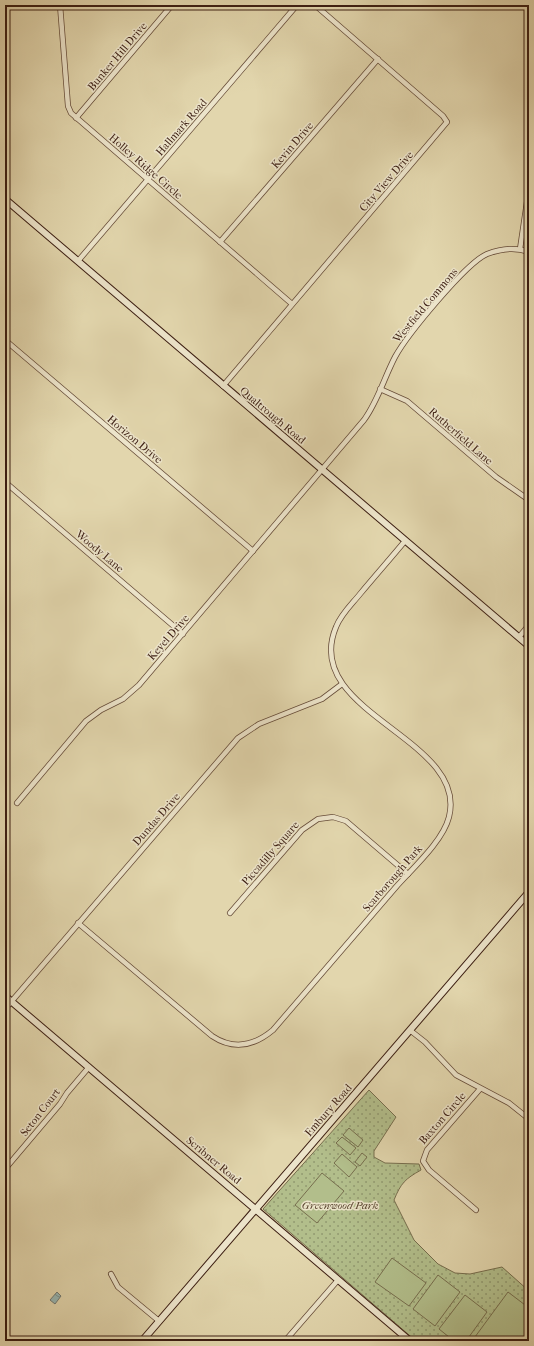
<svg xmlns="http://www.w3.org/2000/svg" width="534" height="1346" font-family="'IM FELL French Canon',serif">
<style>
.grass{fill:url(#grass-dots);stroke:#776e4e}
.pitch{fill:#b2be8b;stroke:#776e4e}
.water{fill:url(#water-waves);stroke:#737a73}
.lines{fill:none;stroke-linecap:round;stroke-linejoin:round}
.street-casing{stroke:#664c39;stroke-width:6}
.secondary-casing{stroke:#3c1e12;stroke-width:8}
.street{stroke:#ece4ca;stroke-width:4.5}
.secondary{stroke:#ece4ca;stroke-width:6}
.labels{text-anchor:middle;stroke-width:3;stroke-linejoin:round;paint-order:stroke}
.street-label{font-size:11px;fill:#3c1e12;stroke:#ece4ca}
.park-label{font-size:11px;font-style:italic;fill:#5a4630;stroke:#ece4ca}
</style>
<defs>
<pattern id="grass-dots" width="8" height="8" patternUnits="userSpaceOnUse"><rect width="8" height="8" fill="#b2be8b"/><path d="M2 2h.1M6 6h.1" fill="none" stroke="#929a70" stroke-width="1.8" stroke-linecap="round"/></pattern>
<pattern id="water-waves" width="16" height="10" patternUnits="userSpaceOnUse"><rect width="16" height="10" fill="#98b7b3"/><path d="M0 5q4-4 8 0t8 0" fill="none" stroke="#7d9490"/></pattern>
</defs>
<rect width="100%" height="100%" fill="#e2d6ad"/>
<filter id="stains"><feTurbulence type="fractalNoise" baseFrequency=".005" numOctaves="4"/><feColorMatrix values="0 0 0 0 .2 0 0 0 0 .09 0 0 0 0 .02 0 0 0 .5 -.17"/></filter>
<radialGradient id="worn" r=".72"><stop offset=".6" stop-color="#630" stop-opacity="0"/><stop offset="1" stop-color="#630" stop-opacity=".3"/></radialGradient>
<path class="grass" d="M369 1090 396 1117 374 1151V1157L385 1163 419 1164 421 1170C405 1179 401 1183 394 1200L414 1240 438 1264 455 1273 470 1274 502 1267 529 1291V1341H416L263 1209Z"/>
<g class="pitch">
<path d="M349 1128 363 1140 358 1147 343 1135Z"/>
<path d="M342 1137 356 1148 350 1155 336 1143Z"/>
<path d="M362 1153 367 1157 360 1166 355 1162Z"/>
<path d="M342 1154 357 1167 349 1177 334 1163Z"/>
<path d="M322 1173 344 1191 317 1223 295 1205Z"/>
<path d="M392 1258 426 1283 409 1306 375 1282Z"/>
<path d="M438 1275 460 1292 435 1326 413 1309Z"/>
<path d="M508 1292 529 1308V1330L521 1341H472Z"/>
<path d="M465 1295 487 1312 466 1341H454L439 1329Z"/>
</g>
<path class="water" d="M57 1292 61 1296 55 1304 50 1300Z"/>
<g class="lines">
<defs>
<g id="street">
<path d="M60 5 68 106 71 113 292 304"/>
<path d="M76 118 172 5"/>
<path d="M220 242 378 59"/>
<path d="M520 249 528 195"/>
<path d="M78 261 297 5"/>
<path d="M5 340 253 551"/>
<path d="M223 386 447 122 443 116 315 5"/>
<path d="M380 389 407 401 496 477 529 500"/>
<path d="M5 482 183 634"/>
<path d="M519 637 529 625"/>
<path d="M17 803 86 721 101 710 123 699 139 685 364 420C378 401 384 378 395 357 407 335 466 263 487 254 500 249 516 247 529 252"/>
<path d="M230 913 302 830 318 819 333 817 346 821 408 874"/>
<path d="M78 923 212 1036C233 1050 254 1046 273 1030 314 983 355 935 396 887 413 868 443 841 449 817 469 738 300 713 336 627 341 614 352 604 360 594 375 576 390 559 405 541"/>
<path d="M5 1009 238 738 259 724 322 699 342 684"/>
<path d="M411 1031 425 1042 456 1075 509 1103 529 1119"/>
<path d="M5 1169 60 1104 67 1093 89 1067"/>
<path d="M476 1210 429 1170 423 1161 427 1150 480 1089"/>
<path d="M111 1274 118 1287 159 1321"/>
<path d="M285 1341 338 1280"/>
</g>
<g id="secondary">
<path d="M5 199 529 646"/>
<path d="M5 996 410 1341"/>
<path d="M142 1341 529 892"/>
</g>
</defs>
<use href="#street" class="street-casing"/>
<use href="#secondary" class="secondary-casing"/>
<use href="#street" class="street"/>
<use href="#secondary" class="secondary"/>
</g>
<g class="labels">
<g class="street-label">
<text transform="translate(117 56) rotate(-50)" y="4">Bunker Hill Drive</text>
<text transform="translate(181 127) rotate(-49)" y="4">Hallmark Road</text>
<text transform="translate(292 145) rotate(-49)" y="4">Kevin Drive</text>
<text transform="translate(146 166) rotate(41)" y="4">Holley Ridge Circle</text>
<text transform="translate(386 181) rotate(-49)" y="4">City View Drive</text>
<text transform="translate(425 305) rotate(-50)" y="4">Westfield Commons</text>
<text transform="translate(273 415) rotate(40)" y="4">Qualtrough Road</text>
<text transform="translate(461 436) rotate(41)" y="4">Rutherfield Lane</text>
<text transform="translate(135 439) rotate(40)" y="4">Horizon Drive</text>
<text transform="translate(100 551) rotate(40)" y="4">Woody Lane</text>
<text transform="translate(168 637) rotate(-49)" y="4">Keyel Drive</text>
<text transform="translate(156 819) rotate(-49)" y="4">Dundas Drive</text>
<text transform="translate(270 853) rotate(-49)" y="4">Piccadilly Square</text>
<text transform="translate(392 878) rotate(-49)" y="4">Scarborough Park</text>
<text transform="translate(328 1110) rotate(-49)" y="4">Embury Road</text>
<text transform="translate(40 1112) rotate(-52)" y="4">Seton Court</text>
<text transform="translate(442 1118) rotate(-49)" y="4">Baxton Circle</text>
<text transform="translate(214 1160) rotate(40)" y="4">Scribner Road</text>
</g>
<g class="park-label">
<text x="340" y="1209">Greenwood Park</text>
</g>
</g>
<rect width="534" height="1346" fill="none" stroke="#e2d6ad" stroke-width="20"/>
<rect x="6" y="6" width="522" height="1334" fill="none" stroke="#3c1e12" stroke-width="2"/>
<rect x="10" y="10" width="514" height="1326" fill="none" stroke="#3c1e12"/>
<rect width="100%" height="100%" filter="url(#stains)"/>
<rect width="100%" height="100%" fill="url(#worn)"/>
</svg>
